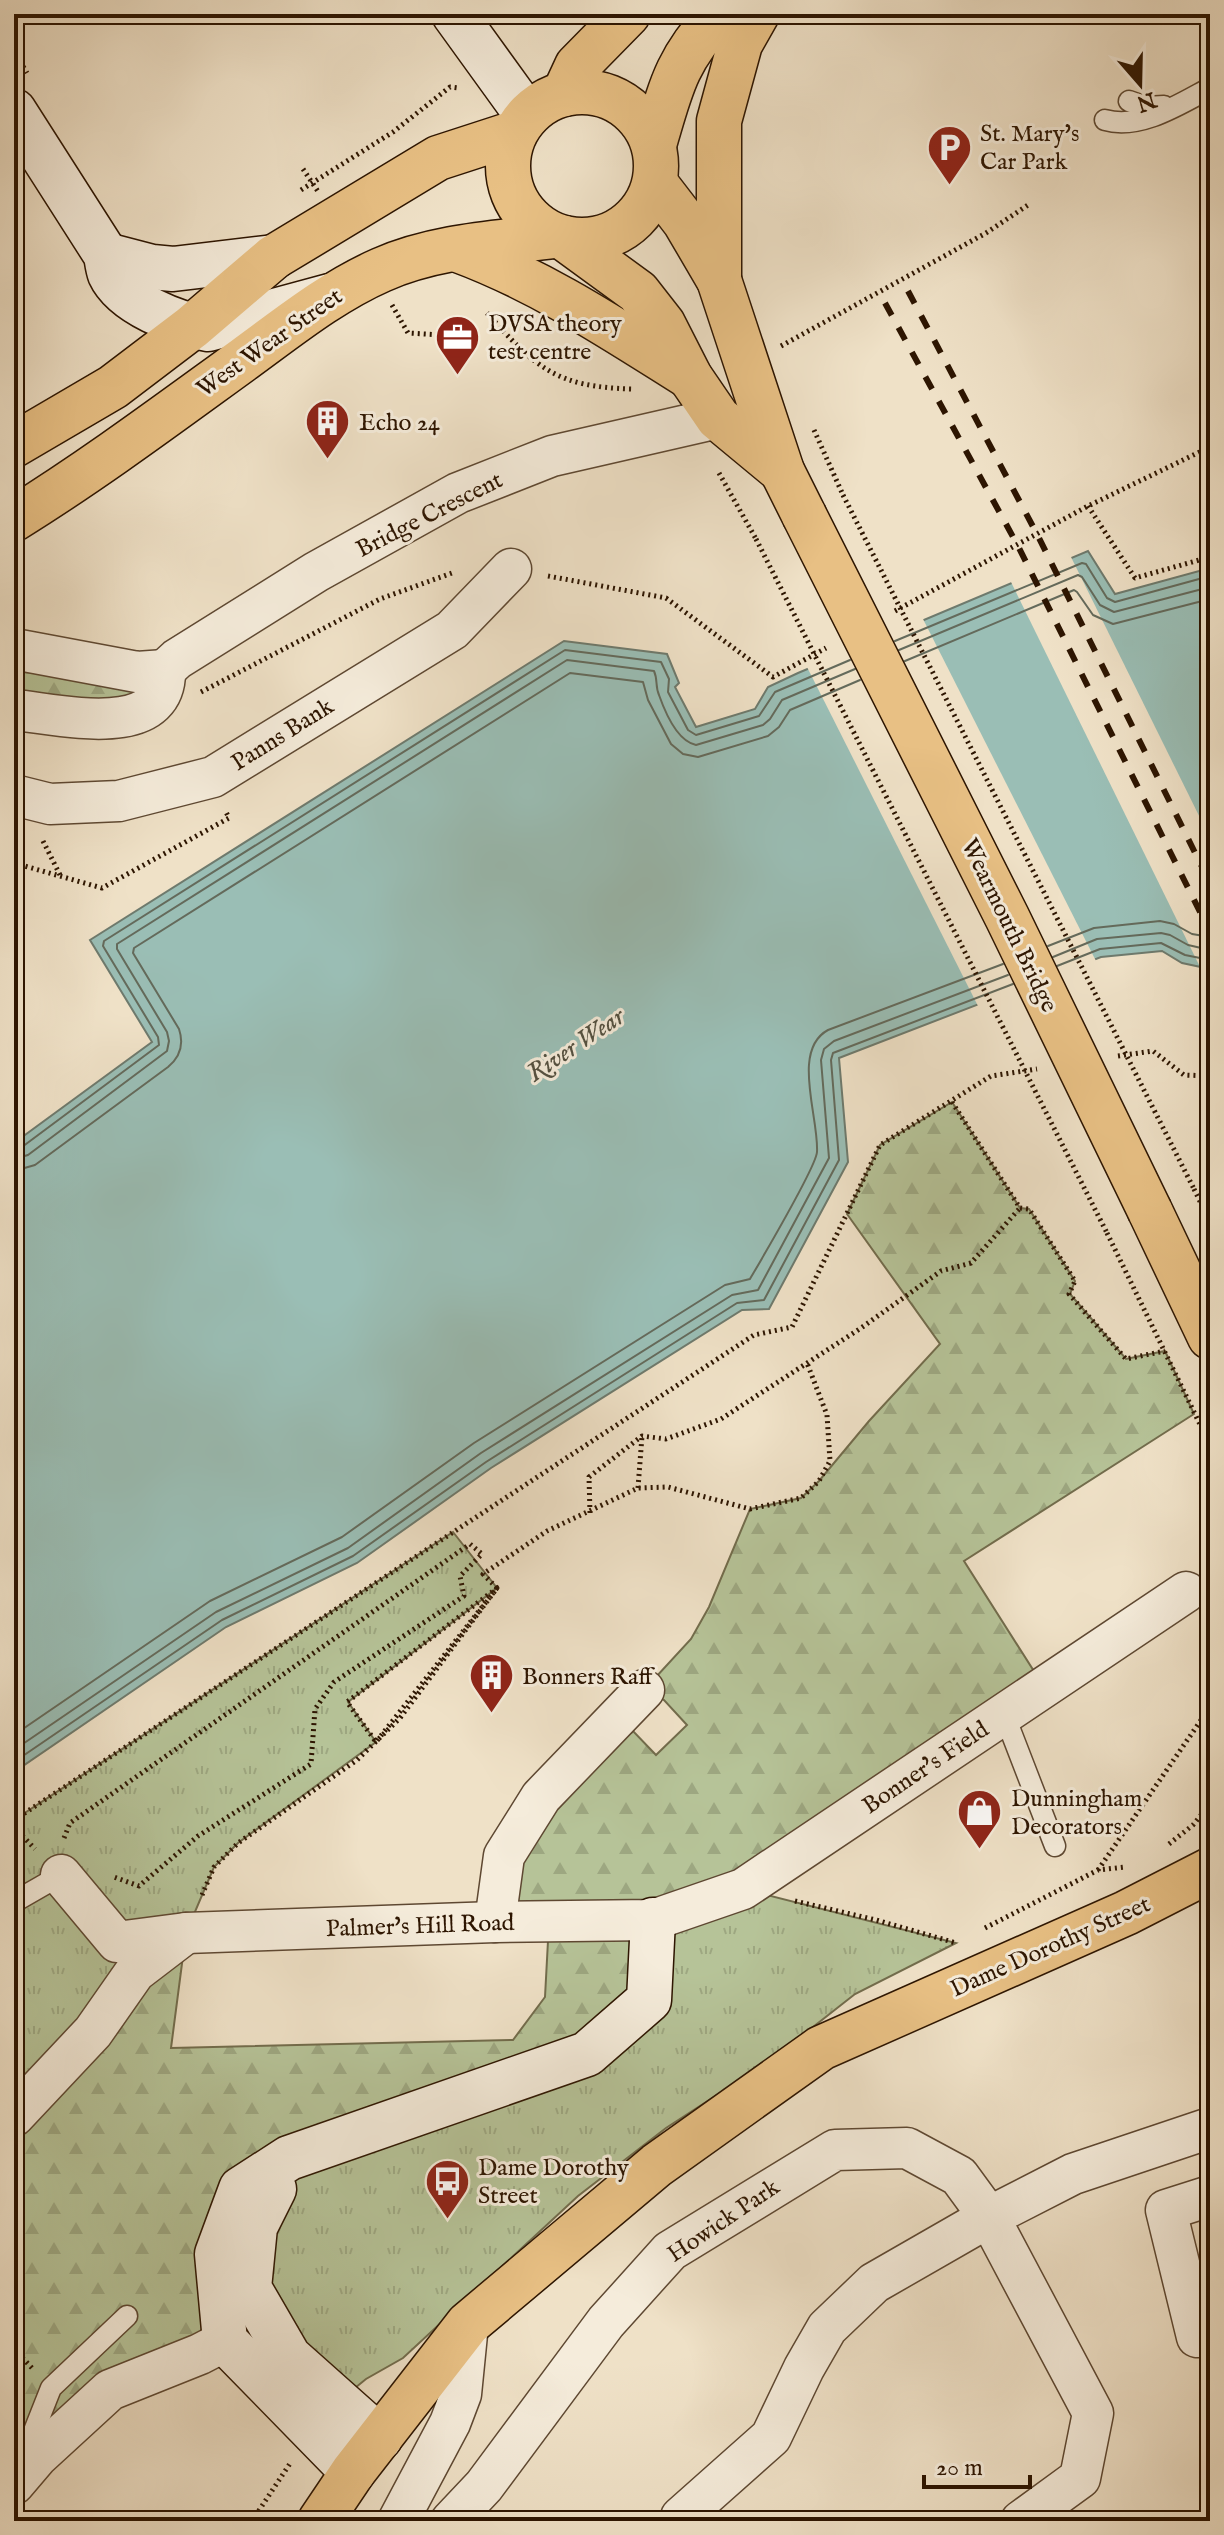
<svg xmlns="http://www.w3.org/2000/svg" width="1224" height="2535" font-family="'IM FELL English',serif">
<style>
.grass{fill:url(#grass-tufts);stroke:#726c4c;stroke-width:2}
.forest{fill:url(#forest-firs);stroke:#726c4c;stroke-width:2}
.water{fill:#9abeb5;stroke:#6e7a6d;stroke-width:2}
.pier{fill:#efe1c7}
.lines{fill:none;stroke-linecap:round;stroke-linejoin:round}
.shore{stroke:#646a5b;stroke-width:2}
.lane-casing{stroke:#5e4832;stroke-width:23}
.street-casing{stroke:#5e4832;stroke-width:43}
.secondary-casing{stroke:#2d1501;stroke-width:47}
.primary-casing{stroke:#2d1501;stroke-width:47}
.highway-casing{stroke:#2d1501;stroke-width:47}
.path{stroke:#2d1501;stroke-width:5;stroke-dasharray:2 4;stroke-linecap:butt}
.lane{stroke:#f5ecdb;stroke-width:20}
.street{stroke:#f5ecdb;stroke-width:40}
.secondary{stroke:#f5ecdb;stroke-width:44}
.primary{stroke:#e8c084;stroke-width:44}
.highway{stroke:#e8c084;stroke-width:44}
.rail{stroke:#2d1501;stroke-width:6;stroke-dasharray:14 14;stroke-linecap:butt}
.highway-bridge-casing{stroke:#2d1501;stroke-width:47;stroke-linecap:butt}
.path-bridge{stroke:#2d1501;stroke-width:5;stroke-dasharray:2 4;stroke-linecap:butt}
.highway-bridge{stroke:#e8c084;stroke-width:44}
.labels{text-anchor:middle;stroke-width:6;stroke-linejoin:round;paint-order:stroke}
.poi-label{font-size:24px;fill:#2d1501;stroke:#f5ecdb;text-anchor:start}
.street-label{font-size:24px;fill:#2d1501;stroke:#f5ecdb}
.water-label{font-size:26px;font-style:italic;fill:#535040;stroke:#f5ecdb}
</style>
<defs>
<pattern id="grass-tufts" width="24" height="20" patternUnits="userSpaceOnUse" patternTransform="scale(2)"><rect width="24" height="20" fill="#b6c398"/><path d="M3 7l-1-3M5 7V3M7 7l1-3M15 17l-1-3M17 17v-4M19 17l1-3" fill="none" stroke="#9da781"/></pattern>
<pattern id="forest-firs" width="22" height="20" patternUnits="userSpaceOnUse" patternTransform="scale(2)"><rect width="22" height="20" fill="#b6c398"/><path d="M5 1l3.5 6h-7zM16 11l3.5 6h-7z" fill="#9da781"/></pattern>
</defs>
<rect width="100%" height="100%" fill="#efe1c7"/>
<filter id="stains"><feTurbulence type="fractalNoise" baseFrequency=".0025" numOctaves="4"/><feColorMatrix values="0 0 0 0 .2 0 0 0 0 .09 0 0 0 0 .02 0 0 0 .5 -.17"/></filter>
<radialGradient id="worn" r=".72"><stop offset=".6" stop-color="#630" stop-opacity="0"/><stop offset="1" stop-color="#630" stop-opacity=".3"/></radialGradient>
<g class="grass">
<path d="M453 1532 497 1588 348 1702 376 1742 238 1843 214 1867 186 1933 14 2118V1820Z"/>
<path d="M743 1889 956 1943 855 1994 771 2060 666 2128 578 2196 403 2358 366 2379 339 2401 289 2357 255 2227 289 2158 587 2054 653 1920Z"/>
</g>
<g class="forest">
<path d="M14 649 160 697 14 710Z"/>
<path d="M952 1102 1020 1208 1029 1209 1075 1281 1070 1294 1126 1359 1165 1351 1194 1414 964 1561 1044 1687 654 1920 649 2000 587 2054 289 2158 225 2341 14 2462V2117L186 1933 171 2048 513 2040 545 1997 549 1922H495L541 1797 633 1731 656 1755 687 1725 664 1700 644 1690 691 1639 709 1607 750 1509 801 1498 819 1481 869 1421 940 1344 847 1214 880 1145Z"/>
</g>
<path class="water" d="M1088 551 1115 594 1210 568V969L1182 963 1162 951 1101 957 839 1058 848 1162 769 1309 742 1310 491 1468 357 1563 226 1627 14 1772V1143L152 1042 90 940 564 641 667 654 679 683 675 687 696 727 755 709 768 687 798 673Z"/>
<g class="pier">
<path d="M1070 555 1210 838V973L1202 971 1010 580Z"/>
<path d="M922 617 1097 963 980 1010 806 665Z"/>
</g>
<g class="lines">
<g class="shore">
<path d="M895 641 1082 563 1086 564 1107 598 1115 602 1210 576"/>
<path d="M899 650 1078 575 1082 577 1100 605 1114 612 1210 587"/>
<path d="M905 661 1074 590 1077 592 1093 615 1113 624 1210 599"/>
<path d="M1048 946 1094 928 1160 921 1174 924 1192 934 1210 937"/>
<path d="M1053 957 1097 939 1161 933 1170 935 1188 945 1210 950"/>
<path d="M1057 966 1100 949 1161 943 1185 955 1210 960"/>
<path d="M14 1149 22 1147 159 1045 158 1037 103 946 104 941 565 650 661 662 669 679 668 692 688 730 696 735 759 716 775 692 850 660"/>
<path d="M14 1159 28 1155 167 1051 169 1041 167 1032 117 949V944L567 660 654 671C658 680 655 686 659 695 665 712 677 741 696 745L763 725 770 719 782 700 855 669"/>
<path d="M14 1171 35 1165 168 1067C180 1057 184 1044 179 1029L133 953 134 948 570 673 643 682 648 700 671 744 683 754 698 757 768 736 779 727 790 710 860 680"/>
<path d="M14 1735 210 1601 342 1537 474 1443 725 1285 750 1279C761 1260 816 1167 817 1152 819 1117 791 1050 828 1030L1003 964"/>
<path d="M14 1750 216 1612 348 1548 481 1453 732 1295 758 1290 829 1158 821 1060 824 1049 834 1041 1008 975"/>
<path d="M14 1762 222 1620 353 1556 486 1462 737 1303 764 1300 839 1160 831 1060 833 1053 1013 984"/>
</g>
<defs>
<g id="lane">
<path d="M1129 101 1146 107 1164 106"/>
<path d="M1105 120C1140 130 1180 104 1210 88"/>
<path d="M1004 1714 1055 1846"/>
<path d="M14 1902 61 1875"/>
<path d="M37 2457 34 2431 51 2388 127 2316"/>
</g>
<g id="street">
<path d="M14 649 137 672 165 670"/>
<path d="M165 670 177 659 316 572 458 493 552 456 718 418"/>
<path d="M14 710C59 714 167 742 165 670"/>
<path d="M14 795 50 804 119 801 213 777 452 630 511 569"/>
<path d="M61 1875 117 1942 186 1933 495 1922 653 1920 743 1889 1186 1592"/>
<path d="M495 1922 504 1856 541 1797 644 1690"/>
<path d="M14 2116 93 2032 135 1972 186 1933"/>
<path d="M1210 2196 1166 2210 1197 2337 1210 2334"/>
<path d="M14 2484 37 2457 110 2390 200 2354 225 2341"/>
<path d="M681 2517 771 2437 804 2368 827 2328 874 2283 989 2217 1073 2174 1210 2128"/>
<path d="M398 2521 450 2423 461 2394 468 2324"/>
<path d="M451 2521 484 2486 606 2322 670 2251 835 2150 907 2148 959 2176 989 2217 1093 2413 1080 2478 1021 2521"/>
</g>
<g id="secondary">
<path d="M454 14 527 115"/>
<path d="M14 111 106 255C107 261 108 269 110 274 124 304 177 324 208 329L330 296"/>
<path d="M106 255 152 267 173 269 274 257"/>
<path d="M274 2189 255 2227 249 2288 289 2357 380 2438"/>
<path d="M353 2472 225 2341 217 2254 241 2189 289 2158 587 2054 649 2000 653 1920"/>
</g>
<g id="primary">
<path d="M458 250C542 281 615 330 690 377"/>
<path d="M14 445 113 387 192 327 274 257 438 158 515 133"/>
<path d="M14 519C93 470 168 414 244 359 288 327 331 292 381 270 435 246 497 243 554 236"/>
<path d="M320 2521 353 2472 468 2324 657 2165 821 2048 1126 1913 1210 1870"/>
</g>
<g id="highway">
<circle cx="582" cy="166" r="74"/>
<path d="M564 94 577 66 628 14"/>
<path d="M654 145C671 86 676 60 719 14"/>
<path d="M655 183 685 222 719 280 782 471 804 515"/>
<path d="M564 238 638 292 663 324 690 377 718 418 782 471"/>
<path d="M719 280V121L740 44 757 14"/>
<path d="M1150 1211 1210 1337"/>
</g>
</defs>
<use href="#lane" class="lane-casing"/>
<use href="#street" class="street-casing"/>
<use href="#secondary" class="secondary-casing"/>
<use href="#primary" class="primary-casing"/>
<use href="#highway" class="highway-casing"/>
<g class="path">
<path d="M14 51 27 73"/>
<path d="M301 190 393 132 450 87 458 88"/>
<path d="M392 305 408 333 459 336 463 359"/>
<path d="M487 313C536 368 556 387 632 389"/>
<path d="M781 346 986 233 1028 205"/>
<path d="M814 430 843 495"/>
<path d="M719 473 756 539"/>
<path d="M1088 506 1135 578 1210 557"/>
<path d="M548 576 666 598 773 677 826 648"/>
<path d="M895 611 1088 506 1210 447"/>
<path d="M201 692 380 599 452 573"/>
<path d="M43 841 60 875"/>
<path d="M14 863 102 888 229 818 226 812"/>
<path d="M1118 1056 1153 1051 1184 1075 1210 1076"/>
<path d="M952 1102 1020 1208 1029 1209 1075 1281 1069 1294 1126 1359 1165 1351"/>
<path d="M1194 1189 1210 1222"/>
<path d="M1107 1233 1210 1445"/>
<path d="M638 1488 642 1436"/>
<path d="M590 1513 589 1477 642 1436 666 1439 721 1419 861 1328 941 1271 971 1263 1020 1208"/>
<path d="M497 1588 376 1742 347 1702Z"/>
<path d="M14 1820 754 1335 792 1327 880 1145 991 1076 1037 1069"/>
<path d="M14 1827 35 1849"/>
<path d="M64 1838 70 1823 470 1544 482 1554 460 1576 464 1596 334 1682 315 1709 311 1764 198 1836 139 1886 114 1877"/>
<path d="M1169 1844 1193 1825 1210 1804"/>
<path d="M1098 1870 1210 1707"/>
<path d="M202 1895 214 1867 238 1843 357 1760 400 1718 497 1588 483 1574 547 1531 638 1488 668 1487 750 1509 801 1498 819 1481 830 1461 827 1415 807 1363"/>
<path d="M795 1901 876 1920 956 1943"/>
<path d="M985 1928 1098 1870 1125 1867"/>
<path d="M14 2349 32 2368"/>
<path d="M252 2521 291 2462"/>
</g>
<use href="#lane" class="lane"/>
<use href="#street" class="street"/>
<use href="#secondary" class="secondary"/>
<use href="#primary" class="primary"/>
<use href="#highway" class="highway"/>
<g class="rail">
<path d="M908 291 1038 536 1210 883"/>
<path d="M885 303 1018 546 1210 932"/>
</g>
<defs>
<path id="highway-bridge" d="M804 515 1007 917 1150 1211"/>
</defs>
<use href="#highway-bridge" class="highway-bridge-casing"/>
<g class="path-bridge">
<path d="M303 169 319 193"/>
<path d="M843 495 1194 1189"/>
<path d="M756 539 1107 1233"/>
</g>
<use href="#highway-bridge" class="highway-bridge"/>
</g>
<defs>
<symbol id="parking-pin" viewBox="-11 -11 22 30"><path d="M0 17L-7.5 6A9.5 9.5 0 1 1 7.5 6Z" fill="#8f2418" stroke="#f5ecdb"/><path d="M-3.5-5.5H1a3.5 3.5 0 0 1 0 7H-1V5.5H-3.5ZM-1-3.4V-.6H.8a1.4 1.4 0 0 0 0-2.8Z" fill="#fff"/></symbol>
<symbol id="office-pin" viewBox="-11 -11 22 30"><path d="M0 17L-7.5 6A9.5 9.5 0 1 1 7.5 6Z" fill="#8f2418" stroke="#f5ecdb"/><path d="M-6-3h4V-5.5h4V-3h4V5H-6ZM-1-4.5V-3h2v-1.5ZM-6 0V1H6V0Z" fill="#fff"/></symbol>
<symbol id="building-pin" viewBox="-11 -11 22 30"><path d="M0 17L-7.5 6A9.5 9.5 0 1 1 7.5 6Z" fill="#8f2418" stroke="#f5ecdb"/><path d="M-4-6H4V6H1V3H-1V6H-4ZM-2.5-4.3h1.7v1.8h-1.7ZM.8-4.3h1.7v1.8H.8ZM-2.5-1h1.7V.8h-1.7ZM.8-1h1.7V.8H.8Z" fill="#fff"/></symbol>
<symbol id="shop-pin" viewBox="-11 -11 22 30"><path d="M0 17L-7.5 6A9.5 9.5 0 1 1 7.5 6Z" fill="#8f2418" stroke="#f5ecdb"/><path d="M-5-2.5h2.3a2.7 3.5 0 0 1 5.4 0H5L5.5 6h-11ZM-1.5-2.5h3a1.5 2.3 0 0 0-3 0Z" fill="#fff"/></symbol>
<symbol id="bus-pin" viewBox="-11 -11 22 30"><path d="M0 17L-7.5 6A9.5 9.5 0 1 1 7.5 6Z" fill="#8f2418" stroke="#f5ecdb"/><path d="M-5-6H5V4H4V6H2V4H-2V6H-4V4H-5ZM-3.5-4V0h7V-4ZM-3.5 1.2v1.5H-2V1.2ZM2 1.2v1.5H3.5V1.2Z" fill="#fff"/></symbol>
</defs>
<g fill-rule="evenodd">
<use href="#parking-pin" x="924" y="122" width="51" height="69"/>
<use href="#office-pin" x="432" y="312" width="51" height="69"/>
<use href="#building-pin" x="302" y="396" width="51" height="69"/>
<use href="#building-pin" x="466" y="1650" width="51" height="69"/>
<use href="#shop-pin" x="954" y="1786" width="51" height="69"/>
<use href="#bus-pin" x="422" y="2156" width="51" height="69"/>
</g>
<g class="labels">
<g class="poi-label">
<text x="980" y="141">St. Mary's<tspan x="980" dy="28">Car Park</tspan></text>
<text x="488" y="331">DVSA theory<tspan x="488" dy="28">test centre</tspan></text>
<text x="359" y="430">Echo 24</text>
<text x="522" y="1684">Bonners Raff</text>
<text x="1011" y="1806">Dunningham<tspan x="1011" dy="28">Decorators</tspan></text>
<text x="478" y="2175">Dame Dorothy<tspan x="478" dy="28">Street</tspan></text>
</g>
<g class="street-label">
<text transform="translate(269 342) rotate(-35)" y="8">West Wear Street</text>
<text transform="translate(429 514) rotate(-27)" y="8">Bridge Crescent</text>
<text transform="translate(282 734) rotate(-32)" y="8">Panns Bank</text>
<text transform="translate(1010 925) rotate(64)" y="8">Wearmouth Bridge</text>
<text transform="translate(925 1767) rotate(-34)" y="8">Bonner's Field</text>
<text transform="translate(420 1925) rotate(-2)" y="8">Palmer's Hill Road</text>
<text transform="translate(1050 1946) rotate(-24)" y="8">Dame Dorothy Street</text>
<text transform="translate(723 2220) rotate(-34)" y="8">Howick Park</text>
</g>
<g class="water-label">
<text transform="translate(575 1044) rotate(-34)" y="9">River Wear</text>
</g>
</g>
<rect width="1224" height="2535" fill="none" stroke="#efe1c7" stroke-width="48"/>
<rect x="16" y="16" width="1192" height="2503" fill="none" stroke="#2d1501" stroke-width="4"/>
<rect x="24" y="24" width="1176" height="2487" fill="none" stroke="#2d1501" stroke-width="2"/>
<g transform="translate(1140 84) rotate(160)" stroke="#f5ecdb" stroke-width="6" paint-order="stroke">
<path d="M0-6L14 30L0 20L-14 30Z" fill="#2d1501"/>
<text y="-12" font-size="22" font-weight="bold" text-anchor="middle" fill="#2d1501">N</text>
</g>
<path d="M924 2475v12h106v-12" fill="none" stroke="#2d1501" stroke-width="4"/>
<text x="936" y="2475" font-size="24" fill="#2d1501" stroke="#f5ecdb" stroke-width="6" paint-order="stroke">20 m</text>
<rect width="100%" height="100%" filter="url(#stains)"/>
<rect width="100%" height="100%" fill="url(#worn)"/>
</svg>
